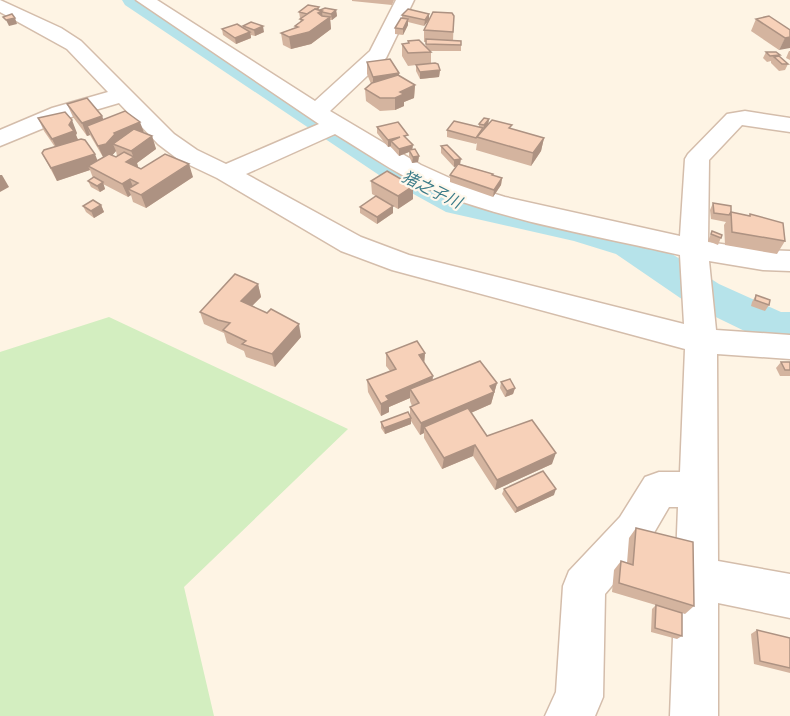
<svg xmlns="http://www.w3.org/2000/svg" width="790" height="716" font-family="Raleway,'Noto Sans JP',sans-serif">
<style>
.green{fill:#d3eec0}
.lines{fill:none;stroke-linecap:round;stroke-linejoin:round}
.river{fill:#b6e3ea;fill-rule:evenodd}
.minor-casing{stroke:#d4bdab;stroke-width:3}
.minor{fill:#fff;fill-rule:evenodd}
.wall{fill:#d4b49f;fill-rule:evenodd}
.shaded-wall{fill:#ad9282}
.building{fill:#f7d1b9;stroke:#ad9282;stroke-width:1.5}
.labels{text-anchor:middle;stroke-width:4.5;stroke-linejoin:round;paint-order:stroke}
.far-water-label{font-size:16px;font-style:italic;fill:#3b7b88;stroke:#fff8ec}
</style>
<rect width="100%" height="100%" fill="#fef4e4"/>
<path class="green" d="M109 317 348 429 184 587 214 716H0V352Z"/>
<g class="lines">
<path class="river" d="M122 0H151L403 161 470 195 581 218 644 236 719 284 781 312H790V344H776L761 339 689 304 616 254 574 241 446 212 379 175 125 5Z"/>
<defs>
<path id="minor" d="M0 0 61 28 81 41 174 134 197 150 226 164 319 124 136 0H157L315 101 370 51 396 0H414L386 58 330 111 421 165 463 184 505 197 680 236 685 159 688 154 727 114 745 111 790 118V132L742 125 709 160 708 242 763 250 790 251V271L763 270 709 261 716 330 790 335V359L717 354 718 561 790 574V618L718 603V716H670L678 507H669L648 543 605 594 603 697 595 716H545L556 692 563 586 569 571 620 517 645 477 659 472H680L685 349 392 270 341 251 217 178 179 160 158 144 119 103 68 118 0 146V130L52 108 108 92 67 49 0 12ZM335 134C371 156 407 181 446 196 521 224 603 237 680 255L684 324 409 255 361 237 246 174Z"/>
</defs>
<use href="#minor" class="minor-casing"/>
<use href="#minor" class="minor"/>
</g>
<g class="wall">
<path d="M352 0H394L392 5 352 1Z"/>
<path d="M319 7V10H336L337 16 332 20H330L331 29 311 44 291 49 283 45 281 33 296 27 295 26 300 22 301 18H300L299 12Z"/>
<path d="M402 15 429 20 424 26 408 22V25L403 35 395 34V28L402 18Z"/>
<path d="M454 16 453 41H461V51H430L431 52V63L440 70 439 77 420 79 416 71V65L408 66 402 56V44L408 43V41L426 46V42H424V30Z"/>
<path d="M756 19 790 30 779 50 751 31Z"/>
<path d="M243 26 264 32 255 36 251 35V38L236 44 223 35 222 29 243 27Z"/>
<path d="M789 51H790V60L786 58Z"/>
<path d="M766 52 780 55 779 56 788 64 785 70 779 71 771 63V61L767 62 763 58Z"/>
<path d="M367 62 399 76 415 85 414 98 404 102V106L395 110 380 111 366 101 365 89 371 84 367 74Z"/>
<path d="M67 104 102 116 103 119 152 136 156 149 137 163 138 168 193 177 146 208 133 202 131 195 128 197 103 184 105 189 100 192 91 187 88 181 93 178 90 170 57 181 42 153 55 147 44 131 38 118 77 133 76 135 78 140 97 160 103 157 90 135 87 136 73 117ZM116 151 117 156 116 157 112 155Z"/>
<path d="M489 119 488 124 511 129 544 138 541 151 531 166 476 150 477 143 476 144 447 137V130L479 127V124Z"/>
<path d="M377 127 408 140 413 145 412 149 419 156 418 162 412 163 409 156V152L399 156 391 147V146L388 147 377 133Z"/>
<path d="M441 146 460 164 493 174V176L502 178 501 185 493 197 450 182V175L457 166 454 167 441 153Z"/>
<path d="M371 181 413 186V199L398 209 372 194Z"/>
<path d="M713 203 731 212 749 216 750 214 785 241 777 254 725 245 724 225 726 222 711 219 710 210Z"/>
<path d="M101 205 104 212 94 218 86 212 83 206Z"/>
<path d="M360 207 393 213 377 224 360 213Z"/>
<path d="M712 231 722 235 718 245 708 241Z"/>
<path d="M258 284 261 297 252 306 301 337 275 367 246 357 244 351 227 343 224 333 204 324 200 312Z"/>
<path d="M756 295 769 305 765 311 751 306 752 302Z"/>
<path d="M386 353H425L424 363 432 380 497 383 491 404 471 413 487 436 552 464 495 490 473 456 442 469 424 438V433L420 435 411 421V424L385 434 381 428V422L410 415V407L412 406 410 401V398L389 407V412L381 416 368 392 367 380 390 371 386 366Z"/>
<path d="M781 362H790V376H780L776 368Z"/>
<path d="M501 382 515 388 513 394 505 397 500 388Z"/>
<path d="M504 489 554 495 515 513 502 494Z"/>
<path d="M636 528 694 606 685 614 682 613V636L677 639 651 632 652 609 656 605 659 606 612 592 614 570 621 561 627 563 629 538Z"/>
<path d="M757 630 790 638V673L754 664 751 634Z"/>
</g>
<g class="shaded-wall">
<path d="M336 10 337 16 332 20 331 14Z"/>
<path d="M322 11 323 22 330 17 331 29 311 44 291 49 289 37Z"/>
<path d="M429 14V20L424 26 425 20Z"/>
<path d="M15 18 17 24 9 26 6 20Z"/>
<path d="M408 19V25L403 35V29Z"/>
<path d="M263 26 264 32 255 36 254 30Z"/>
<path d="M250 32 251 38 236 44 235 38Z"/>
<path d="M790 37V48L779 50 785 38Z"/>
<path d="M440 70 439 77 420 79V72Z"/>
<path d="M399 73V86L373 90V77Z"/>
<path d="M415 85 414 98 404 102V106L395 110V98L400 92Z"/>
<path d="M102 116 107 129 87 126 90 135 87 136 82 123Z"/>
<path d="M489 119 488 126 483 132 484 125Z"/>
<path d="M72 120 77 133 76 135 80 144 58 151 52 139 69 125Z"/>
<path d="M140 122 145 135 113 144 116 151 111 157 104 159 98 146 114 133Z"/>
<path d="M152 136 156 149 137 163 139 170 126 162 134 158 131 151Z"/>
<path d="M400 137 391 141V146L388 147V140Z"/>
<path d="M544 138 541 151 531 166 533 153Z"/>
<path d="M413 145 412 151 409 150V152L399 156V149Z"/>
<path d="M95 154 100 167 88 166 90 170 57 181 51 168Z"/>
<path d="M419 156 418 162 412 163 413 157Z"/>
<path d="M461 159 460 165 454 167V160Z"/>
<path d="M189 164 193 177 146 208 141 195Z"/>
<path d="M0 175H2L9 187 0 192Z"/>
<path d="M502 178 501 185 493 197 494 190Z"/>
<path d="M130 179 135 192 128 189 131 195 128 197 122 184Z"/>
<path d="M103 182 105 189 100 192 97 186Z"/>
<path d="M413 186V199L398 209V196Z"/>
<path d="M101 205 104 212 94 218 91 211Z"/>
<path d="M393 206V213L377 224V217Z"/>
<path d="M258 284 261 297 244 314 241 301Z"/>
<path d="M299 324 301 337 275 367 272 354Z"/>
<path d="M425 353 424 365 419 355Z"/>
<path d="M433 376 432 388 410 389V398L389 407V412L381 416V404L386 396Z"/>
<path d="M497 383 491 404 427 432 424 427V433L420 435 421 423 490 386Z"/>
<path d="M515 388 513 394 505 397 507 391Z"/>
<path d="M411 418V424L385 434 384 428Z"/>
<path d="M475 445 473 456 442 469 444 458Z"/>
<path d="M556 453 552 464 495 490 497 480Z"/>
<path d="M556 489 554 495 515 513 517 508Z"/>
</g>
<g class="building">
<path d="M308 5 319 7 317 9H315L307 14 299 12Z"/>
<path d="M325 8 336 10 331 14 322 12V11L320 10Z"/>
<path d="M315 9 322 11 318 13 322 16 330 17 309 32 289 37 281 33 298 27 295 26 303 20 300 19Z"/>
<path d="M408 9 429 14 425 20 402 15Z"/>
<path d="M433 12 452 13 454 16 453 32 424 30Z"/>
<path d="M12 14 15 18 6 20 3 17Z"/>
<path d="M769 16 790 30V37L785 38 756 19Z"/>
<path d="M401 18 408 19 403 29 395 28Z"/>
<path d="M251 22 263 26 254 30 243 26Z"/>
<path d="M237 24 250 32 235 38 222 29Z"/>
<path d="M426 39 461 41V45L426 44Z"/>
<path d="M419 40 431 52 408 53 402 44 409 43 408 41Z"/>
<path d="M766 52H776L780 55 770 56Z"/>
<path d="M779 56 788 64H782L774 57Z"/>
<path d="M390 59 399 73 373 77 367 62Z"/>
<path d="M435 63 438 64 440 70 420 72 416 65Z"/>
<path d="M398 75 415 85 400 92 404 94 395 98H380L365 89 372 83Z"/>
<path d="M87 98 102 116 82 123 67 104Z"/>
<path d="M125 111 140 122 114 133 115 134 106 144 98 146 87 126Z"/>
<path d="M65 112 72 120 69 125 74 131 52 139 38 118Z"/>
<path d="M484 118 489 119 484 125 479 124Z"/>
<path d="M492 120 512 125 509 128 544 138 533 153 477 137Z"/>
<path d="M454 121 483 128 476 138 447 130Z"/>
<path d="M398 122 408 135 404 136 413 145 399 149 391 141 400 137 388 140 377 127Z"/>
<path d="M134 129 152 136 131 151 113 144Z"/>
<path d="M81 139 85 140 95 154 51 168 42 153 44 150Z"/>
<path d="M447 145 461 159 454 160 441 146Z"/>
<path d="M415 149 419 156 413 157 409 150Z"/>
<path d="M124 152 134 157 126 162 141 169 165 154 189 164 141 195 128 189 138 183 130 179 122 184 88 166 109 154 116 157Z"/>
<path d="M458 164 493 174 492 175 502 178 494 190 450 175Z"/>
<path d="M387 171 413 186 398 196 371 181Z"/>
<path d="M94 177 103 182 97 186 88 181Z"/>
<path d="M376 196 393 206 377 217 360 207Z"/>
<path d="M93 200 101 205 91 211 83 206Z"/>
<path d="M713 203 731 206V216V212L729 215 714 213Z"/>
<path d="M731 212 750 216V214L783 223 785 241 732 232Z"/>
<path d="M712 231 722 235 721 238 711 234Z"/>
<path d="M235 274 258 284 241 301 267 313 271 309 299 324 272 354 242 344 246 341 223 330 230 323 218 320 200 312Z"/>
<path d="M756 295 770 300 769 305 755 300Z"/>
<path d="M417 341 425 353 419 355 433 376 386 396 389 400 381 404 367 380 396 369 386 353Z"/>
<path d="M480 361 497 383 490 386 494 392 421 423 410 407 419 403 410 389Z"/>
<path d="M781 362H790V370H785Z"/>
<path d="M510 379 515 388 507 391 501 382Z"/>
<path d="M468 408 487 436 532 420 556 453 497 480 475 445 444 458 424 427Z"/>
<path d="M408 412 411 418 384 428 381 422Z"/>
<path d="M543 471 556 489 517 508 504 489Z"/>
<path d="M636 528 693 542 694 606 619 583 621 561 633 565Z"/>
<path d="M656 605 682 613V636L655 628Z"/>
<path d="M757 630 790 638V668L760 661Z"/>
</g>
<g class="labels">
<g class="far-water-label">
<text transform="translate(432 189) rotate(26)" y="6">猪之子川</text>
</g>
</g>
</svg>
